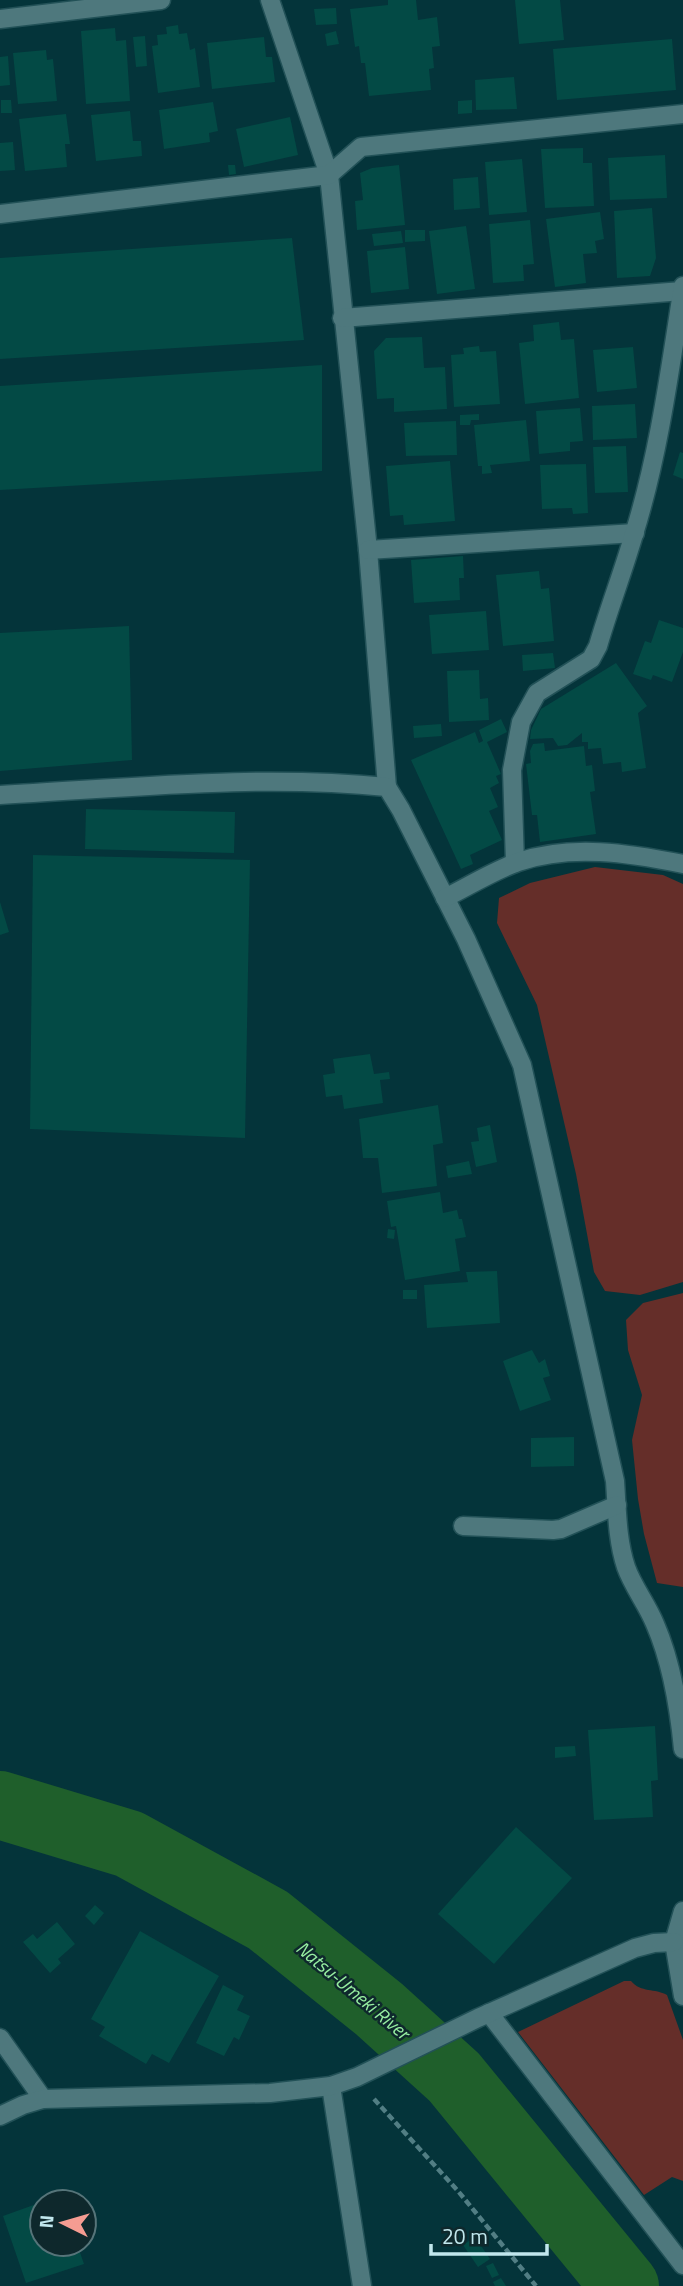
<svg xmlns="http://www.w3.org/2000/svg" width="683" height="2286" font-family="'Titillium Web',sans-serif">
<style>
.green{fill:#652e29}
.lines{fill:none;stroke-linecap:round;stroke-linejoin:round}
.river{stroke:#1f5f2b;stroke-width:68}
.building{fill:#034a45}
.minor-casing{stroke:#225157;stroke-width:21}
.path{stroke:#527e84;stroke-width:4.5;stroke-dasharray:7 3.5;stroke-linecap:butt}
.minor{stroke:#4e787d;stroke-width:18}
.labels{text-anchor:middle;stroke-width:5;stroke-linejoin:round;paint-order:stroke}
.water-label{font-size:19px;font-style:italic;fill:#97eea1;stroke:#0e282c}
</style>
<rect width="100%" height="100%" fill="#04343a"/>
<g class="green">
<path d="M595 867 663 875 683 884V1282L640 1295 605 1291 594 1272 576 1174 537 1005 497 923 499 898 530 883Z"/>
<path d="M683 1293V1587L657 1583 644 1534 638 1499 632 1440 642 1395 628 1350 626 1320 643 1303Z"/>
<path d="M624 1981H631C641 1993 655 1988 667 1995L683 2040V2181L672 2177 644 2195 518 2032Z"/>
</g>
<g class="lines">
<path class="river" d="M0 1805 129 1844 268 1920 379 2009 454 2077 625 2286"/>
</g>
<g class="building">
<path d="M388 0H416L418 20 437 17 440 46 432 47 434 68 429 69 431 90 369 96 365 63H361L359 46 355 47 350 9 388 5Z"/>
<path d="M515 0H560L564 40 519 44Z"/>
<path d="M336 8 337 24 316 25 314 9Z"/>
<path d="M178 25 179 34 187 33 190 50 195 48 200 87 158 93 152 46 158 45 157 35 167 34 166 27Z"/>
<path d="M115 28 116 41 126 40 130 101 86 104 81 31Z"/>
<path d="M336 31 339 44 327 46 325 34Z"/>
<path d="M145 36 147 66 136 67 133 37Z"/>
<path d="M264 37 266 57H272L275 82 212 89 207 43Z"/>
<path d="M672 39 676 90 557 100 553 49Z"/>
<path d="M46 50 47 60 53 59 57 101 18 104 13 53Z"/>
<path d="M8 56 10 85 0 86V57Z"/>
<path d="M514 77 517 109 476 110 475 80Z"/>
<path d="M1 100H11L12 113H1Z"/>
<path d="M472 100V113L458 114V101Z"/>
<path d="M213 102 218 131 209 133 210 142 164 149 159 110Z"/>
<path d="M130 111 133 141H141L142 156 96 161 91 115Z"/>
<path d="M66 114 70 144H65L67 167 25 171 19 119Z"/>
<path d="M290 117 298 155 244 167 236 129Z"/>
<path d="M13 142 15 170 0 171V143Z"/>
<path d="M583 148V163H592L594 206 545 208 541 149Z"/>
<path d="M665 155 667 198 610 200 608 158Z"/>
<path d="M522 159 527 212 489 215 485 162Z"/>
<path d="M228 165H235L236 174 229 175Z"/>
<path d="M399 165 405 225 357 230 355 201 363 200 360 173 372 168Z"/>
<path d="M478 177 480 208 454 210 453 179Z"/>
<path d="M652 208 656 258 650 276 617 278 614 211Z"/>
<path d="M600 212 604 239 595 241 597 253 583 254 586 283 555 287 546 219Z"/>
<path d="M530 220 534 264 523 265 524 281 493 283 489 224Z"/>
<path d="M466 226 475 289 437 294 429 231Z"/>
<path d="M405 230H425V241L405 242Z"/>
<path d="M401 231 403 243 374 246 372 234Z"/>
<path d="M292 238 304 340 0 359V258Z"/>
<path d="M405 247 409 289 371 293 367 251Z"/>
<path d="M559 322 561 340 574 339 579 398 525 404 519 343 534 341 533 325Z"/>
<path d="M422 337 424 368 445 367 447 409 394 412V398L377 399 374 351 386 338Z"/>
<path d="M479 346 480 352 496 351 500 404 454 407 451 355 464 354 463 348Z"/>
<path d="M633 347 637 388 597 392 593 350Z"/>
<path d="M322 365V471L0 490V386Z"/>
<path d="M635 404 637 438 593 440 592 406Z"/>
<path d="M580 408 583 441 570 442V451L539 454 536 411Z"/>
<path d="M479 414V420H471L470 425H460V415Z"/>
<path d="M526 420 530 461 490 465 492 473 482 474V466H478L474 425Z"/>
<path d="M456 421 457 455 406 456 404 423Z"/>
<path d="M626 446 628 492 595 493 593 447Z"/>
<path d="M680 452 683 453V479L673 475Z"/>
<path d="M450 461 455 521 404 525 403 515 390 516 386 466Z"/>
<path d="M586 464 588 513 573 514 572 508 542 509 540 465Z"/>
<path d="M463 556 464 578H459L460 600 414 603 411 560Z"/>
<path d="M539 571 541 589 549 588 554 641 503 646 496 575Z"/>
<path d="M486 611 489 650 432 654 429 615Z"/>
<path d="M659 620 683 628V652L672 682 653 675 651 680 633 674 645 641 651 643Z"/>
<path d="M129 626 132 760 0 771V633Z"/>
<path d="M553 653 555 668 523 671 522 655Z"/>
<path d="M616 663 647 706 638 713 646 768 622 772 621 762 603 764 601 748 588 749V742H582V733L567 745 558 746 553 738 530 739 531 730 541 709Z"/>
<path d="M479 670 480 699 488 698 489 720 449 722 447 671Z"/>
<path d="M501 719 507 732 487 742 501 774 496 776 499 783 490 788 498 807 489 811 502 840 470 855 473 864 461 869 411 760 475 732 479 743 483 741 479 730Z"/>
<path d="M441 724 442 736 414 738 413 726Z"/>
<path d="M544 743 545 751 584 746 586 766 592 765 595 791 590 792 596 834 540 842 537 815H532L526 764 531 763 530 751 533 744Z"/>
<path d="M86 809 235 812 234 853 85 849Z"/>
<path d="M33 855 250 860 245 1138 30 1129Z"/>
<path d="M0 902 9 932 0 935Z"/>
<path d="M370 1054 374 1074 389 1072 390 1079 380 1080 383 1103 344 1109 342 1095 326 1097 323 1075 335 1073 333 1059Z"/>
<path d="M438 1105 443 1143 433 1145 437 1186 382 1193 378 1158H363L359 1119Z"/>
<path d="M490 1125 497 1162 476 1167 471 1142 479 1141 477 1128Z"/>
<path d="M469 1161 472 1174 448 1178 446 1166Z"/>
<path d="M440 1192 443 1213 457 1210 459 1219H462L466 1237 455 1239 460 1271 405 1280 396 1226 391 1227 387 1201Z"/>
<path d="M388 1229 395 1230 394 1239 387 1238Z"/>
<path d="M497 1271 500 1323 427 1328 424 1285 468 1282 466 1272Z"/>
<rect x="403" y="1290" width="14" height="9"/>
<path d="M532 1350 539 1363 545 1359 550 1376 543 1378 551 1400 520 1411 503 1361Z"/>
<path d="M574 1437V1466L531 1467V1438Z"/>
<path d="M655 1726 658 1780 651 1781 653 1817 594 1820 588 1730Z"/>
<path d="M575 1746 576 1756 555 1758V1747Z"/>
<path d="M516 1827 572 1878 494 1964 438 1914Z"/>
<path d="M95 1905 104 1913 94 1925 85 1916Z"/>
<path d="M57 1922 75 1944 58 1959 61 1963 50 1973 23 1942 33 1934 37 1939Z"/>
<path d="M140 1931 219 1976 169 2063 152 2054 146 2064 99 2036 105 2027 91 2019Z"/>
<path d="M223 1985 244 1996 237 2010 250 2016 239 2040 234 2037 224 2056 196 2043Z"/>
<path d="M42 2202V2244H77L84 2264 26 2283 3 2216Z"/>
<path d="M475 2237 490 2259 478 2267 463 2245Z"/>
<path d="M493 2263 499 2275 492 2278 486 2266Z"/>
<path d="M501 2278 506 2286H495L493 2282Z"/>
</g>
<g class="lines">
<defs>
<g id="minor">
<path d="M270 0 329 175 368 550 387 787"/>
<path d="M0 19 161 0"/>
<path d="M0 214 329 175 361 147 683 114"/>
<path d="M342 318 682 291"/>
<path d="M368 550 635 533"/>
<path d="M0 795C129 788 258 774 387 787L401 810 466 939 522 1065 615 1481C617 1509 617 1540 626 1567 633 1587 647 1604 655 1624 672 1663 679 1707 683 1749"/>
<path d="M515 863 512 770 521 722 537 693 591 659 598 646C609 608 623 572 634 534 659 454 670 369 683 286"/>
<path d="M445 898C469 886 493 871 518 862 571 844 629 853 683 864"/>
<path d="M463 1526 553 1530 561 1529 617 1505"/>
<path d="M683 1911 674 1942 683 1996"/>
<path d="M489 2013 683 2265"/>
<path d="M0 2038 43 2099"/>
<path d="M331 2086 362 2286"/>
<path d="M0 2116 23 2105 43 2099 270 2093 331 2086 357 2077 478 2018 635 1948 654 1943 674 1942"/>
</g>
</defs>
<use href="#minor" class="minor-casing"/>
<path class="path" d="M374 2099 458 2191 536 2286"/>
<use href="#minor" class="minor"/>
</g>
<g class="labels">
<g class="water-label">
<text transform="translate(353 1990) rotate(40)" y="7">Natsu-Umeki River</text>
</g>
</g>
<g transform="translate(63 2223) rotate(275)"><circle r="33" fill="#0e282c" stroke="#567479" stroke-width="2"/>
<path d="M0-5L12 26L0 18L-12 26Z" fill="#f59c92"/>
<text y="-10" font-size="19" font-weight="bold" text-anchor="middle" fill="#c1e7ed">N</text>
</g>
<path d="M431 2244v10h116v-10" fill="none" stroke="#c1e7ed" stroke-width="3.5"/>
<text x="442" y="2244" font-size="21" fill="#c1e7ed" stroke="#0e282c" stroke-width="5" paint-order="stroke">20 m</text>
</svg>
